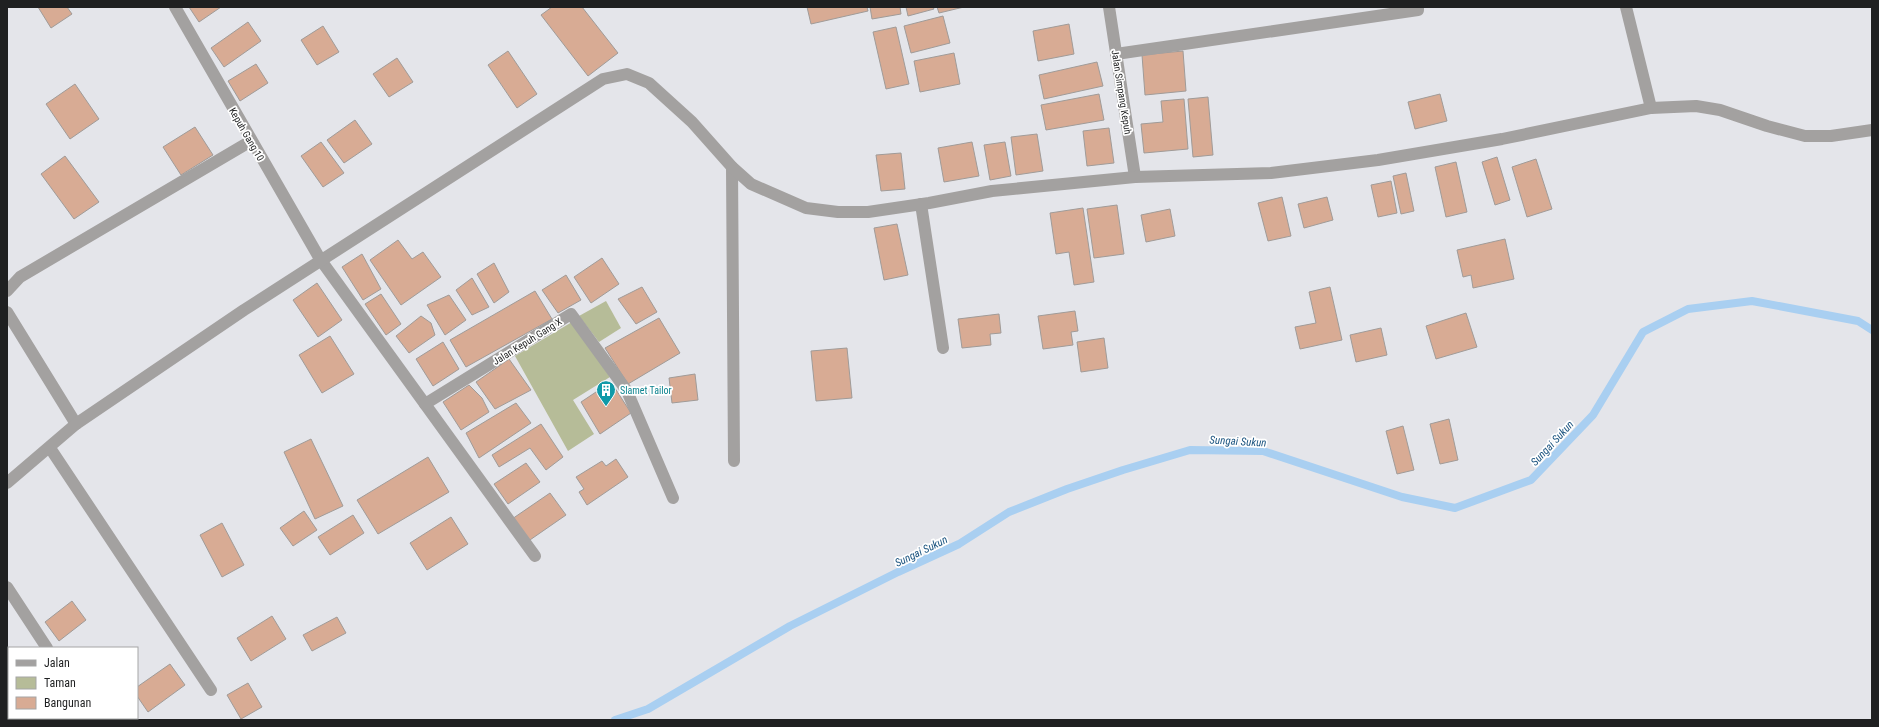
<svg xmlns="http://www.w3.org/2000/svg" width="1879" height="727" font-family="'Roboto Condensed',sans-serif">
<style>
.green{fill:#b6bc98}
.lines{fill:none;stroke-linecap:round;stroke-linejoin:round}
.stream{stroke:#a9cff1;stroke-width:8}
.building{fill:#d8ab94;stroke:#a09b98}
.minor{stroke:#a3a1a0;stroke-width:12}
.labels{text-anchor:middle;stroke-width:3.5;stroke-linejoin:round;paint-order:stroke}
.street-label{font-size:10px;fill:#1f2021;stroke:#fff}
.culture-label{font-size:10px;fill:#0d838f;stroke:#fff;text-anchor:start}
.water-label{font-size:11px;font-style:italic;fill:#1a537f;stroke:#fff}
</style>
<rect width="100%" height="100%" fill="#e4e5ea"/>
<g class="green">
<path d="M606 301 621 328 599 342 579 316Z"/>
<path d="M572 322 610 377 573 400 594 434 568 451 515 356Z"/>
</g>
<g class="lines">
<path class="stream" d="M615 720 648 709 790 626 898 572 959 544 1009 512 1067 489 1123 470 1190 450 1263 451 1402 497 1455 508 1531 480 1593 415 1643 332 1688 309 1752 301 1858 321 1872 330"/>
</g>
<g class="building">
<path d="M38 7H67L72 14 51 28Z"/>
<path d="M189 7H221L199 22Z"/>
<path d="M552 7H582L618 53 588 76 541 15Z"/>
<path d="M807 7H867L868 11 811 24Z"/>
<path d="M870 7H900L901 14 872 19Z"/>
<path d="M906 7H933L934 9 908 16Z"/>
<path d="M937 7H964L939 13Z"/>
<path d="M943 16 950 43 911 53 904 26Z"/>
<path d="M248 22 261 41 224 67 211 48Z"/>
<path d="M1069 24 1074 54 1038 61 1033 31Z"/>
<path d="M323 26 339 52 317 65 301 40Z"/>
<path d="M896 27 909 84 886 89 873 32Z"/>
<path d="M508 51 537 94 517 108 488 65Z"/>
<path d="M1183 51 1186 91 1145 95 1142 55Z"/>
<path d="M954 53 960 84 920 92 914 61Z"/>
<path d="M397 58 413 82 389 97 373 74Z"/>
<path d="M1097 62 1103 86 1044 99 1039 75Z"/>
<path d="M256 64 268 83 240 101 228 81Z"/>
<path d="M75 84 99 119 70 139 46 104Z"/>
<path d="M1099 94 1104 120 1046 130 1041 105Z"/>
<path d="M1440 94 1447 121 1415 129 1408 102Z"/>
<path d="M1208 97 1213 155 1193 157 1188 99Z"/>
<path d="M1184 99 1188 149 1144 153 1141 124 1163 122 1161 101Z"/>
<path d="M355 120 372 144 344 163 327 140Z"/>
<path d="M195 127 213 155 181 175 163 147Z"/>
<path d="M1109 128 1114 163 1087 166 1083 131Z"/>
<path d="M1037 134 1043 171 1016 175 1011 137Z"/>
<path d="M321 142 344 173 323 187 301 156Z"/>
<path d="M972 142 979 176 944 182 938 148Z"/>
<path d="M1005 142 1011 176 990 180 984 145Z"/>
<path d="M901 153 905 189 881 191 876 155Z"/>
<path d="M65 156 99 202 74 219 41 174Z"/>
<path d="M1497 157 1510 200 1495 205 1482 162Z"/>
<path d="M1536 159 1552 209 1527 217 1512 167Z"/>
<path d="M1456 162 1467 212 1446 217 1435 167Z"/>
<path d="M1406 173 1414 211 1401 214 1393 176Z"/>
<path d="M1391 181 1397 213 1378 217 1371 185Z"/>
<path d="M1282 197 1291 236 1268 241 1258 203Z"/>
<path d="M1327 197 1333 220 1304 228 1298 204Z"/>
<path d="M1117 205 1124 254 1094 258 1087 209Z"/>
<path d="M1083 208 1094 282 1074 285 1069 252 1056 254 1050 213Z"/>
<path d="M1170 209 1175 236 1146 242 1141 215Z"/>
<path d="M897 224 908 275 884 280 874 228Z"/>
<path d="M1505 239 1514 279 1473 288 1471 275 1463 277 1457 250Z"/>
<path d="M398 240 412 259 423 252 441 277 401 305 370 260Z"/>
<path d="M362 254 381 289 363 300 342 267Z"/>
<path d="M602 258 619 284 591 303 574 277Z"/>
<path d="M494 263 509 292 494 303 477 274Z"/>
<path d="M566 275 581 300 558 313 542 290Z"/>
<path d="M472 278 489 307 472 315 456 290Z"/>
<path d="M317 283 342 320 318 337 293 300Z"/>
<path d="M642 287 657 312 636 324 618 299Z"/>
<path d="M1330 287 1342 340 1300 349 1295 327 1316 323 1309 292Z"/>
<path d="M535 291 552 319 466 367 450 340Z"/>
<path d="M381 294 401 324 386 335 365 304Z"/>
<path d="M449 295 466 320 445 335 427 305Z"/>
<path d="M1075 311 1078 331 1071 332 1073 345 1043 349 1038 316Z"/>
<path d="M1466 313 1477 347 1436 359 1426 326Z"/>
<path d="M999 314 1001 333 990 334 991 345 962 348 958 319Z"/>
<path d="M421 316 431 323 435 335 409 353 396 336Z"/>
<path d="M659 318 680 353 628 384 605 348Z"/>
<path d="M1381 328 1387 355 1356 362 1350 335Z"/>
<path d="M330 336 354 374 322 393 299 355Z"/>
<path d="M1104 338 1108 368 1081 372 1077 342Z"/>
<path d="M443 342 459 369 433 386 416 359Z"/>
<path d="M847 348 852 398 816 401 811 351Z"/>
<path d="M509 359 531 390 495 409 476 382Z"/>
<path d="M695 374 698 400 672 403 669 378Z"/>
<path d="M611 382 631 413 600 434 581 402Z"/>
<path d="M469 385 482 398 489 412 461 430 443 402Z"/>
<path d="M516 403 531 423 479 458 466 433Z"/>
<path d="M1449 419 1458 460 1440 464 1430 424Z"/>
<path d="M541 424 563 457 546 470 530 448 499 467 492 455Z"/>
<path d="M1403 426 1414 470 1397 474 1386 431Z"/>
<path d="M311 439 343 506 315 519 284 452Z"/>
<path d="M428 457 449 492 378 534 357 500Z"/>
<path d="M616 459 628 477 587 505 579 492 584 489 576 477 602 461 606 466Z"/>
<path d="M526 463 540 482 508 504 494 484Z"/>
<path d="M550 493 566 515 527 542 512 519Z"/>
<path d="M304 511 317 530 293 546 280 528Z"/>
<path d="M353 515 364 533 330 555 318 537Z"/>
<path d="M451 517 468 544 427 570 410 543Z"/>
<path d="M222 523 244 565 222 577 200 535Z"/>
<path d="M72 601 86 620 59 641 45 622Z"/>
<path d="M272 616 286 639 251 661 237 638Z"/>
<path d="M337 617 346 633 312 651 303 635Z"/>
<path d="M170 664 185 685 148 712 137 696V687Z"/>
<path d="M248 683 262 707 241 719 227 695Z"/>
<path d="M100 718H131L128 720H102Z"/>
</g>
<g class="lines">
<g class="minor">
<path d="M175 7 320 259 535 556"/>
<path d="M1109 7 1135 177"/>
<path d="M1626 7 1651 108"/>
<path d="M1116 54 1418 10V7"/>
<path d="M732 167 734 461"/>
<path d="M921 204 943 348"/>
<path d="M7 291 20 277 251 141"/>
<path d="M7 312 76 424"/>
<path d="M425 404 571 314 627 391 673 498"/>
<path d="M50 448 211 690"/>
<path d="M7 483 76 424 244 310 603 79 627 74 649 83 692 122 732 167 751 184 806 208 838 212H868L929 203 992 191 1135 177 1271 173 1378 160 1502 139 1651 108 1696 106 1720 110 1767 126 1805 136H1831L1872 130"/>
<path d="M7 587 47 648"/>
<path d="M92 718 94 720"/>
</g>
</g>
<defs>
<symbol id="building-pin" viewBox="-11 -11 22 30"><path d="M0 17L-7.5 6A9.5 9.5 0 1 1 7.5 6Z" fill="#0f9aa8" stroke="#fff"/><path d="M-4-6H4V6H1V3H-1V6H-4ZM-2.5-4.3h1.7v1.8h-1.7ZM.8-4.3h1.7v1.8H.8ZM-2.5-1h1.7V.8h-1.7ZM.8-1h1.7V.8H.8Z" fill="#fff"/></symbol>
</defs>
<g fill-rule="evenodd">
<use href="#building-pin" x="595" y="379" width="22" height="30"/>
</g>
<g class="labels">
<g class="street-label">
<text transform="translate(1122 92) rotate(81)" y="4">Jalan Simpang Kepuh</text>
<text transform="translate(247 134) rotate(60)" y="4">Kepuh Gang 10</text>
<text transform="translate(527 341) rotate(-32)" y="4">Jalan Kepuh Gang X</text>
</g>
<g class="culture-label">
<text x="620" y="394">Slamet Tailor</text>
</g>
<g class="water-label">
<text transform="translate(1238 441) rotate(3)" y="4">Sungai Sukun</text>
<text transform="translate(1552 443) rotate(-47)" y="4">Sungai Sukun</text>
<text transform="translate(921 551) rotate(-26)" y="4">Sungai Sukun</text>
</g>
</g>
<rect width="1879" height="727" fill="none" stroke="#1f2021" stroke-width="16"/>
<rect x="8" y="647" width="130" height="72" fill="#ffffff" stroke="#a5a6a6"/>
<rect x="16" y="660" width="20" height="6" fill="#a3a1a0" stroke="#a5a6a6"/>
<text x="44" y="667" font-size="12" fill="#1f2021">Jalan</text>
<rect x="16" y="677" width="20" height="12" fill="#b6bc98" stroke="#a5a6a6"/>
<text x="44" y="687" font-size="12" fill="#1f2021">Taman</text>
<rect x="16" y="697" width="20" height="12" fill="#d8ab94" stroke="#a5a6a6"/>
<text x="44" y="707" font-size="12" fill="#1f2021">Bangunan</text>
</svg>
